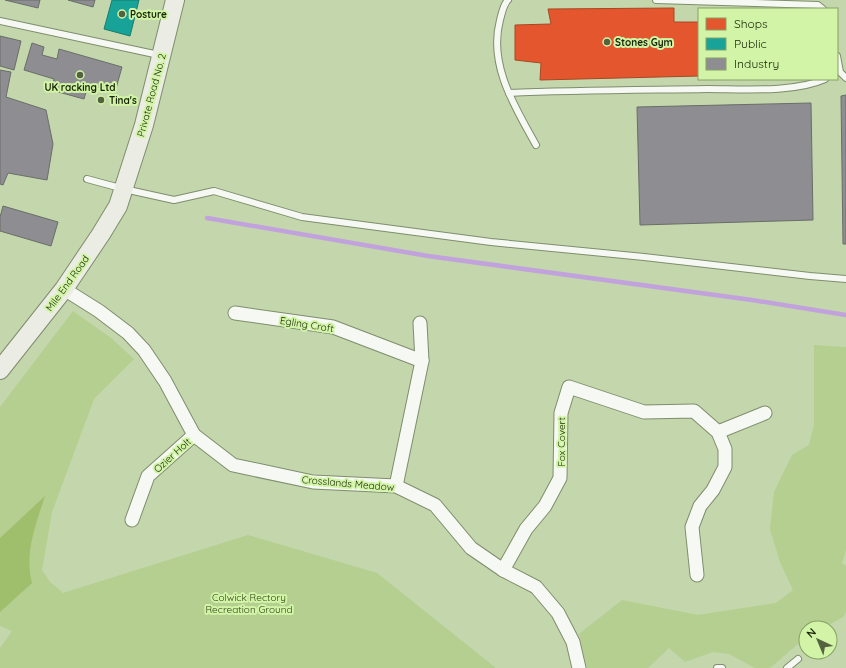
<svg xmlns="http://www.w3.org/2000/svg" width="846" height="668" font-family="Quicksand,sans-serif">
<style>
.green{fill:#b4cf8f}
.forest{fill:#9fbf6c}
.shops{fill:#e4572e;stroke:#a74822}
.public{fill:#17a398;stroke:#177d6c}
.industry{fill:#8d8d92;stroke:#6a6e68}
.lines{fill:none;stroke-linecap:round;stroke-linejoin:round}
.stream{stroke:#c2a2dc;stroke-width:4.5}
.lane-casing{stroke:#7f8d6c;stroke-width:8}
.street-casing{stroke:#7f8d6c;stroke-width:15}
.secondary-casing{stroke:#7f8d6c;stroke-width:20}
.lane{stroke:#f6f9f3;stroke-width:6}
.street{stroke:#f6f9f3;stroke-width:13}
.secondary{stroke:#ebece4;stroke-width:18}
.poi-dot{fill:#546240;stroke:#d2f4a7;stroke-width:1.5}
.labels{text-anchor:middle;stroke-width:4;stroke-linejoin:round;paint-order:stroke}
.poi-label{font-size:10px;font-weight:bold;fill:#182406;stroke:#d2f4a7;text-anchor:start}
.street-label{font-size:10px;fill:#182406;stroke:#d2f4a7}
.park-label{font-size:10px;fill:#314315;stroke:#d2f4a7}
</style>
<rect width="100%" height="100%" fill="#c3d6ac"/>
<g class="green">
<path d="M73 311 111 338 134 359 94 399 52 512 42 570 50 582 63 593 248 535 377 573 496 668H0V648L12 631 0 626V407Z"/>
<path d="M814 345 846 347V550L842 563 846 566V612L843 617 823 628H806V637L770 668H755L729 654 713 652 685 662 669 648 648 668H587L579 634 622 600 698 615 776 603 793 590 780 562 770 529 774 492 792 455 809 445 814 425Z"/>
</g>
<path class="forest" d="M45 496C36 524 24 553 32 583L0 612V538Z"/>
<path class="shops" d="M674 8V22H699V76L540 80 541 63 515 60V25L551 24 548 9Z"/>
<path class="public" d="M112 0H139L130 36 104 29Z"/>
<g class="industry">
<path d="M5 0H40L38 8Z"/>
<path d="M68 0H95L93 7Z"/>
<path d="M0 36 21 41 14 70 0 66Z"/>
<path d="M32 43 44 47 42 55 57 59 59 49 122 67 115 92 88 85 84 99 51 90 54 79 24 70Z"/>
<path d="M0 70 11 72 6 97 46 110 53 144 47 180 8 173 3 185 0 184Z"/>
<path d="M846 95V244H843L841 96Z"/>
<path d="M811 103 813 220 640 225 637 107Z"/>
<path d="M3 206 58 222 51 246 0 231V217Z"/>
</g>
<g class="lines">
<path class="stream" d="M207 218 428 256 752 300 846 315"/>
<defs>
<g id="lane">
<path d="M508 0C503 5 502 13 500 20 488 65 515 107 536 145"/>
<path d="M656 0 818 5 823 9"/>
<path d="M0 21 159 55"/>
<path d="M837 56 840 72 846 78"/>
<path d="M509 93C575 90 641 90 707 89 742 89 794 93 825 79"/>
<path d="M87 179 124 189 174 200 214 191 302 217 491 242 644 257 810 276 846 279"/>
<path d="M717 668H722"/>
<path d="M787 668 798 659"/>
</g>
<g id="street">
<path d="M64 289 99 311 128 333 144 350 165 381 194 435 233 465 313 482 396 486 435 505 471 548 503 570 536 587 558 613 573 642 579 668"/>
<path d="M235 313 333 327 422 361 396 486"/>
<path d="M420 323 422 361"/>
<path d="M718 432 765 413"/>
<path d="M132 520 148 476 194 435"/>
<path d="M503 570 526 529 545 506 560 478 561 413 569 387 644 412 694 411 718 432 725 449V467L713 490 700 506 692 527 697 575"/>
</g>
<path id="secondary" d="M0 370 64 289 101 234 118 206 144 125 175 0"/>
</defs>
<use href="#lane" class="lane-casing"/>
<use href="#street" class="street-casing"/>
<use href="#secondary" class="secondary-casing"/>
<use href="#lane" class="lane"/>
<use href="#street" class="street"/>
<use href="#secondary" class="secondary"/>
</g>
<g class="poi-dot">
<circle cx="122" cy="14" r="4"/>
<circle cx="607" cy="42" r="4"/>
<circle cx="80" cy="75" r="4"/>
<circle cx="101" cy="100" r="4"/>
</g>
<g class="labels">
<g class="poi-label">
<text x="130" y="18">Posture</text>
<text x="615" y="46">Stones Gym</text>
<text x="80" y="91" text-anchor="middle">UK racking Ltd</text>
<text x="109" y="104">Tina's</text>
</g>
<g class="street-label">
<text transform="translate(151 95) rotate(-75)" y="4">Private Road No. 2</text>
<text transform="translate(67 283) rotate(-54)" y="4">Mile End Road</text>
<text transform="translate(307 324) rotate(9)" y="4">Egling Croft</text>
<text transform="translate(561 442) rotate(-90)" y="4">Fox Covert</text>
<text transform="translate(172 455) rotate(-42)" y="4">Ozier Holt</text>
<text transform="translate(348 483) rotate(5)" y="4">Crosslands Meadow</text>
</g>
<g class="park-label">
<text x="249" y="601">Colwick Rectory<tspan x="249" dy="12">Recreation Ground</tspan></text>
</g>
</g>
<rect x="698" y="8" width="140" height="72" fill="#d2f4a7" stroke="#88a167"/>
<rect x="706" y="18" width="20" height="12" fill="#e4572e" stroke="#88a167"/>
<text x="734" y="28" font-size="12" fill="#182406">Shops</text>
<rect x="706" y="38" width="20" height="12" fill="#17a398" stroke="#88a167"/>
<text x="734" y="48" font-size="12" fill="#182406">Public</text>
<rect x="706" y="58" width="20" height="12" fill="#8d8d92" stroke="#88a167"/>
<text x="734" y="68" font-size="12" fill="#182406">Industry</text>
<g transform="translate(818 640) rotate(316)"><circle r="19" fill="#d2f4a7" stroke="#88a167"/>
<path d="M0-3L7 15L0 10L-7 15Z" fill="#546240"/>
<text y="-6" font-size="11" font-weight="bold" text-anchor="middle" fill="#182406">N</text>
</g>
</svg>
